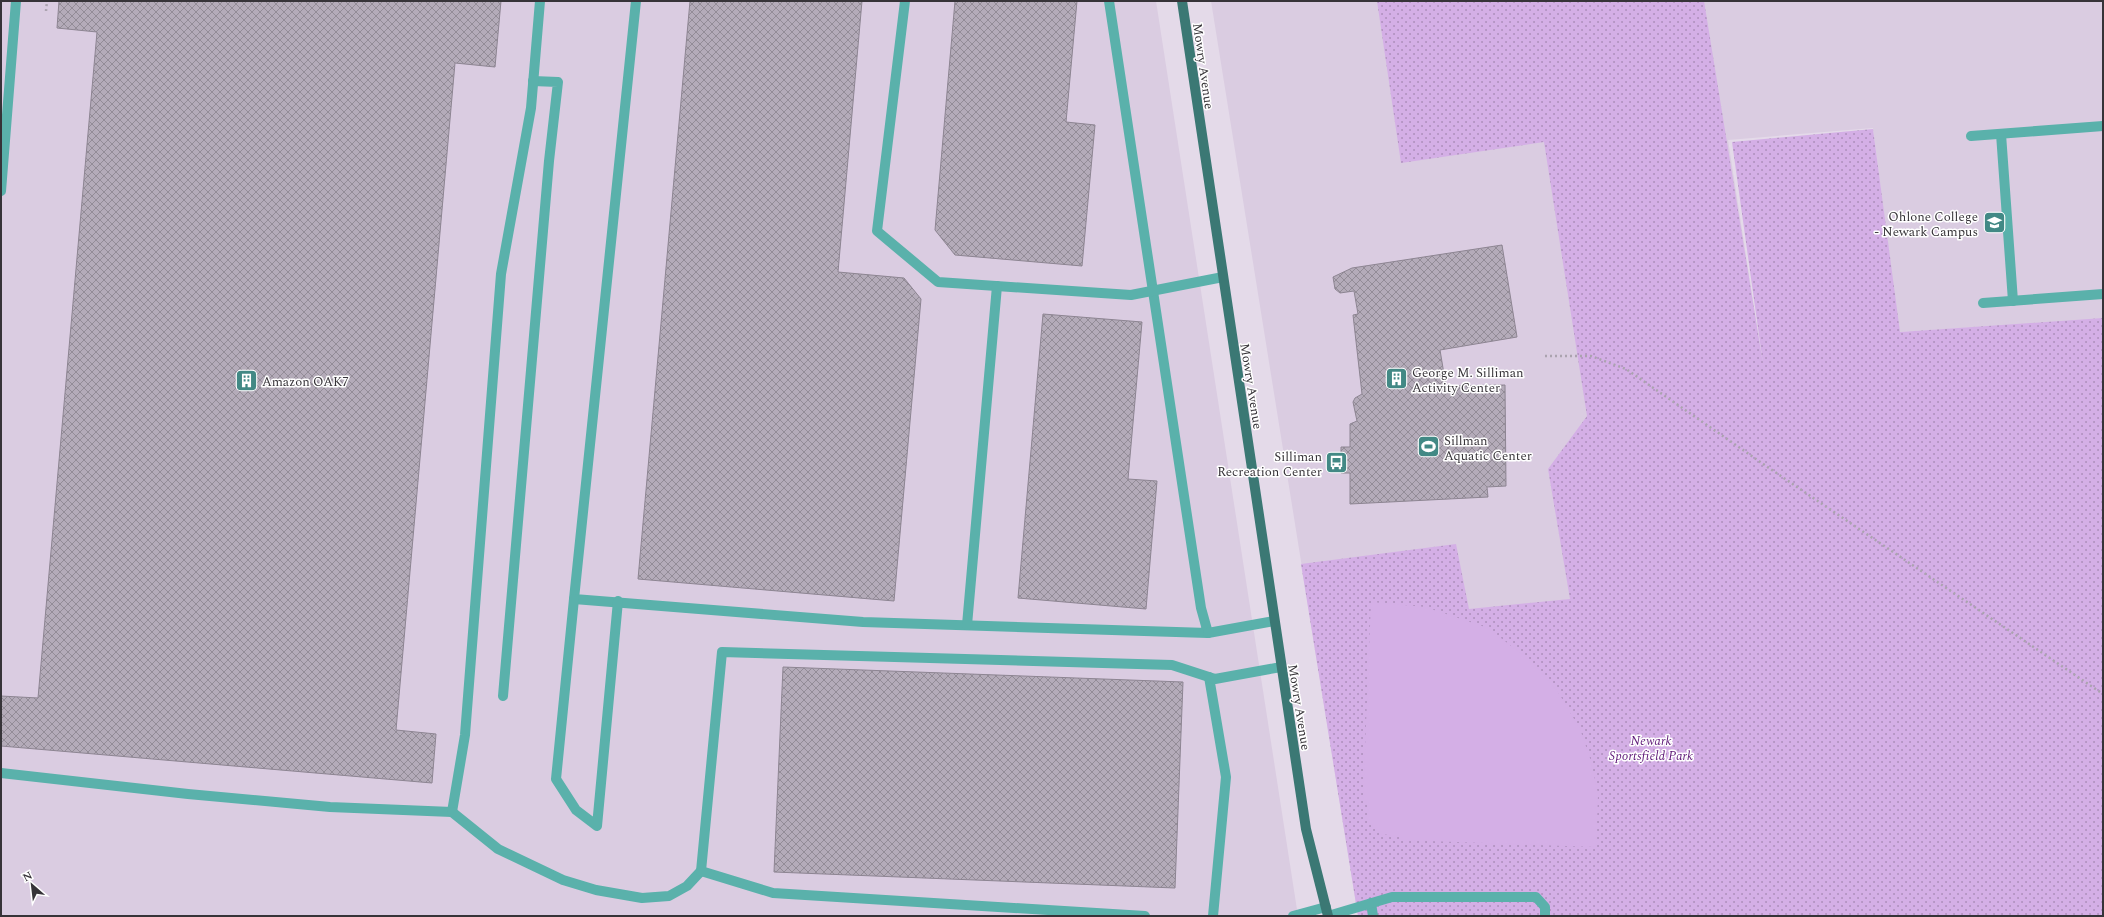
<svg xmlns="http://www.w3.org/2000/svg" width="2104" height="917" font-family="Spectral,serif">
<style>
.built{fill:#dacce1}
.grass{fill:url(#grass-dots)}
.garden{fill:#d4afe6}
.building{fill:url(#building-cross-hatch);stroke:#8d8592}
.lines{fill:none;stroke-linecap:round;stroke-linejoin:round}
.path{stroke:#aba3af;stroke-width:2.5;stroke-dasharray:2 3;stroke-linecap:butt}
.minor{stroke:#5ab1ab;stroke-width:10}
.major{stroke:#3b7874;stroke-width:10}
.labels{text-anchor:middle;stroke-width:3;stroke-linejoin:round;paint-order:stroke}
.street-label{font-size:13px;fill:#363338;stroke:#fff}
.poi-label{font-size:13px;fill:#363338;stroke:#fff;text-anchor:start}
.park-label{font-size:13px;font-style:italic;fill:#5e1878;stroke:#fff}
</style>
<defs>
<pattern id="grass-dots" width="8" height="8" patternUnits="userSpaceOnUse"><rect width="8" height="8" fill="#d4afe6"/><path d="M2 2h.1M6 6h.1" fill="none" stroke="#ad8fbb" stroke-width="1.8" stroke-linecap="round"/></pattern>
<pattern id="building-cross-hatch" width="8" height="8" patternUnits="userSpaceOnUse"><rect width="8" height="8" fill="#b4abb9"/><path d="M0 0l8 8M0 8l8-8" fill="none" stroke="#938c97"/></pattern>
</defs>
<rect width="100%" height="100%" fill="#e4dae9"/>
<g class="built">
<path d="M1 1H1156L1298 916H1Z"/>
<path d="M1211 1H2103V319L1899 332 1873 128 1728 140 1849 916H1358Z"/>
</g>
<path class="grass" d="M1377 1H1704L1763 364 1732 142 1873 129 1900 332 2103 318V916H1358L1301 564 1456 544 1469 609 1570 599 1548 469 1587 416 1544 142 1401 163Z"/>
<path class="garden" d="M1371 602 1425 607 1488 628 1533 663 1558 692 1580 729 1591 761 1598 794 1596 847 1402 840 1399 836 1381 834 1367 819V800H1363Z"/>
<g class="building">
<path d="M59 1H501L495 67 455 63 396 730 436 734 432 783 1 746V696L38 698 97 32 57 28Z"/>
<path d="M690 1H862L838 272 904 278 921 299 894 601 638 579Z"/>
<path d="M955 1H1077L1066 122 1095 125 1082 266 955 255 935 230Z"/>
<path d="M1502 245 1517 337 1440 350 1446 386 1505 385 1506 486 1487 487 1488 497 1350 504V473H1341V447H1350V424L1357 421 1353 402 1355 398 1362 394 1353 315 1358 314 1354 291 1340 293 1335 289 1333 277 1352 268Z"/>
<path d="M1043 314 1142 322 1128 479 1157 481 1146 609 1018 598Z"/>
<path d="M783 667 1183 682 1175 888 774 872Z"/>
</g>
<g class="lines">
<g class="path">
<path d="M46 11 47 1"/>
<path d="M1545 356H1591L1626 369 1769 468 2103 694"/>
</g>
<g class="minor">
<path d="M636 1 574 599 863 622 1208 633 1201 608 1109 1"/>
<path d="M905 1 877 231 938 282 1131 295 1223 277"/>
<path d="M2001 134 2013 301"/>
<path d="M1971 136 2103 126"/>
<path d="M1 191 16 1"/>
<path d="M1983 303 2103 294"/>
<path d="M574 599 556 779 576 810 597 826 618 601"/>
<path d="M967 625 997 286"/>
<path d="M1208 633 1274 621"/>
<path d="M1209 677 1226 777 1213 916"/>
<path d="M503 696 549 161 558 82 533 81"/>
<path d="M1 773 188 794 330 807 452 812 465 735 501 274 531 108 540 1"/>
<path d="M452 812 498 849 563 880 596 890 642 898 669 896 687 886 701 871"/>
<path d="M1371 903 1373 916"/>
<path d="M1145 916 773 893 701 871 722 652 1172 665 1215 679 1281 667"/>
<path d="M1293 916 1326 907"/>
<path d="M1328 916 1392 897H1536L1545 907V916"/>
</g>
<path class="major" d="M1182 1 1306 829 1328 916"/>
</g>
<defs>
<symbol id="university-square" viewBox="-11 -11 22 22"><rect x="-9" y="-9" width="18" height="18" rx="4" fill="#428985" stroke="#fff"/><path d="M0-5L7-2L0 1L-7-2ZM-4 1L0 2.5L4 1V4Q0 6-4 4Z" fill="#fff"/></symbol>
<symbol id="building-square" viewBox="-11 -11 22 22"><rect x="-9" y="-9" width="18" height="18" rx="4" fill="#428985" stroke="#fff"/><path d="M-4-6H4V6H1V3H-1V6H-4ZM-2.5-4.3h1.7v1.8h-1.7ZM.8-4.3h1.7v1.8H.8ZM-2.5-1h1.7V.8h-1.7ZM.8-1h1.7V.8H.8Z" fill="#fff"/></symbol>
<symbol id="stadium-square" viewBox="-11 -11 22 22"><rect x="-9" y="-9" width="18" height="18" rx="4" fill="#428985" stroke="#fff"/><path d="M0-5a6.5 5 0 1 0 0 10a6.5 5 0 1 0 0-10ZM-3.5-1.8h7v3.6h-7Z" fill="#fff"/></symbol>
<symbol id="bus-square" viewBox="-11 -11 22 22"><rect x="-9" y="-9" width="18" height="18" rx="4" fill="#428985" stroke="#fff"/><path d="M-5-6H5V4H4V6H2V4H-2V6H-4V4H-5ZM-3.5-4V0h7V-4ZM-3.5 1.2v1.5H-2V1.2ZM2 1.2v1.5H3.5V1.2Z" fill="#fff"/></symbol>
</defs>
<g fill-rule="evenodd">
<use href="#university-square" x="1982" y="210" width="25" height="25"/>
<use href="#building-square" x="1384" y="366" width="25" height="25"/>
<use href="#building-square" x="234" y="368" width="25" height="25"/>
<use href="#stadium-square" x="1416" y="434" width="25" height="25"/>
<use href="#bus-square" x="1324" y="450" width="25" height="25"/>
</g>
<g class="labels">
<g class="street-label">
<text transform="translate(1204 66) rotate(82)" y="5">Mowry Avenue</text>
<text transform="translate(1252 386) rotate(81)" y="5">Mowry Avenue</text>
<text transform="translate(1300 707) rotate(81)" y="5">Mowry Avenue</text>
</g>
<g class="poi-label">
<text x="1978" y="221" text-anchor="end">Ohlone College<tspan x="1978" dy="15">- Newark Campus</tspan></text>
<text x="1412" y="377">George M. Silliman<tspan x="1412" dy="15">Activity Center</tspan></text>
<text x="262" y="386">Amazon OAK7</text>
<text x="1444" y="445">Sillman<tspan x="1444" dy="15">Aquatic Center</tspan></text>
<text x="1322" y="461" text-anchor="end">Silliman<tspan x="1322" dy="15">Recreation Center</tspan></text>
</g>
<g class="park-label">
<text x="1651" y="745">Newark<tspan x="1651" dy="15">Sportsfield Park</tspan></text>
</g>
</g>
<rect width="2104" height="917" fill="none" stroke="#363338" stroke-width="4"/>
<g transform="translate(32 885) rotate(332)" stroke="#ffffff" stroke-width="3" paint-order="stroke">
<path d="M0-3L7 15L0 10L-7 15Z" fill="#363338"/>
<text y="-6" font-size="11" font-weight="bold" text-anchor="middle" fill="#363338">N</text>
</g>
</svg>
